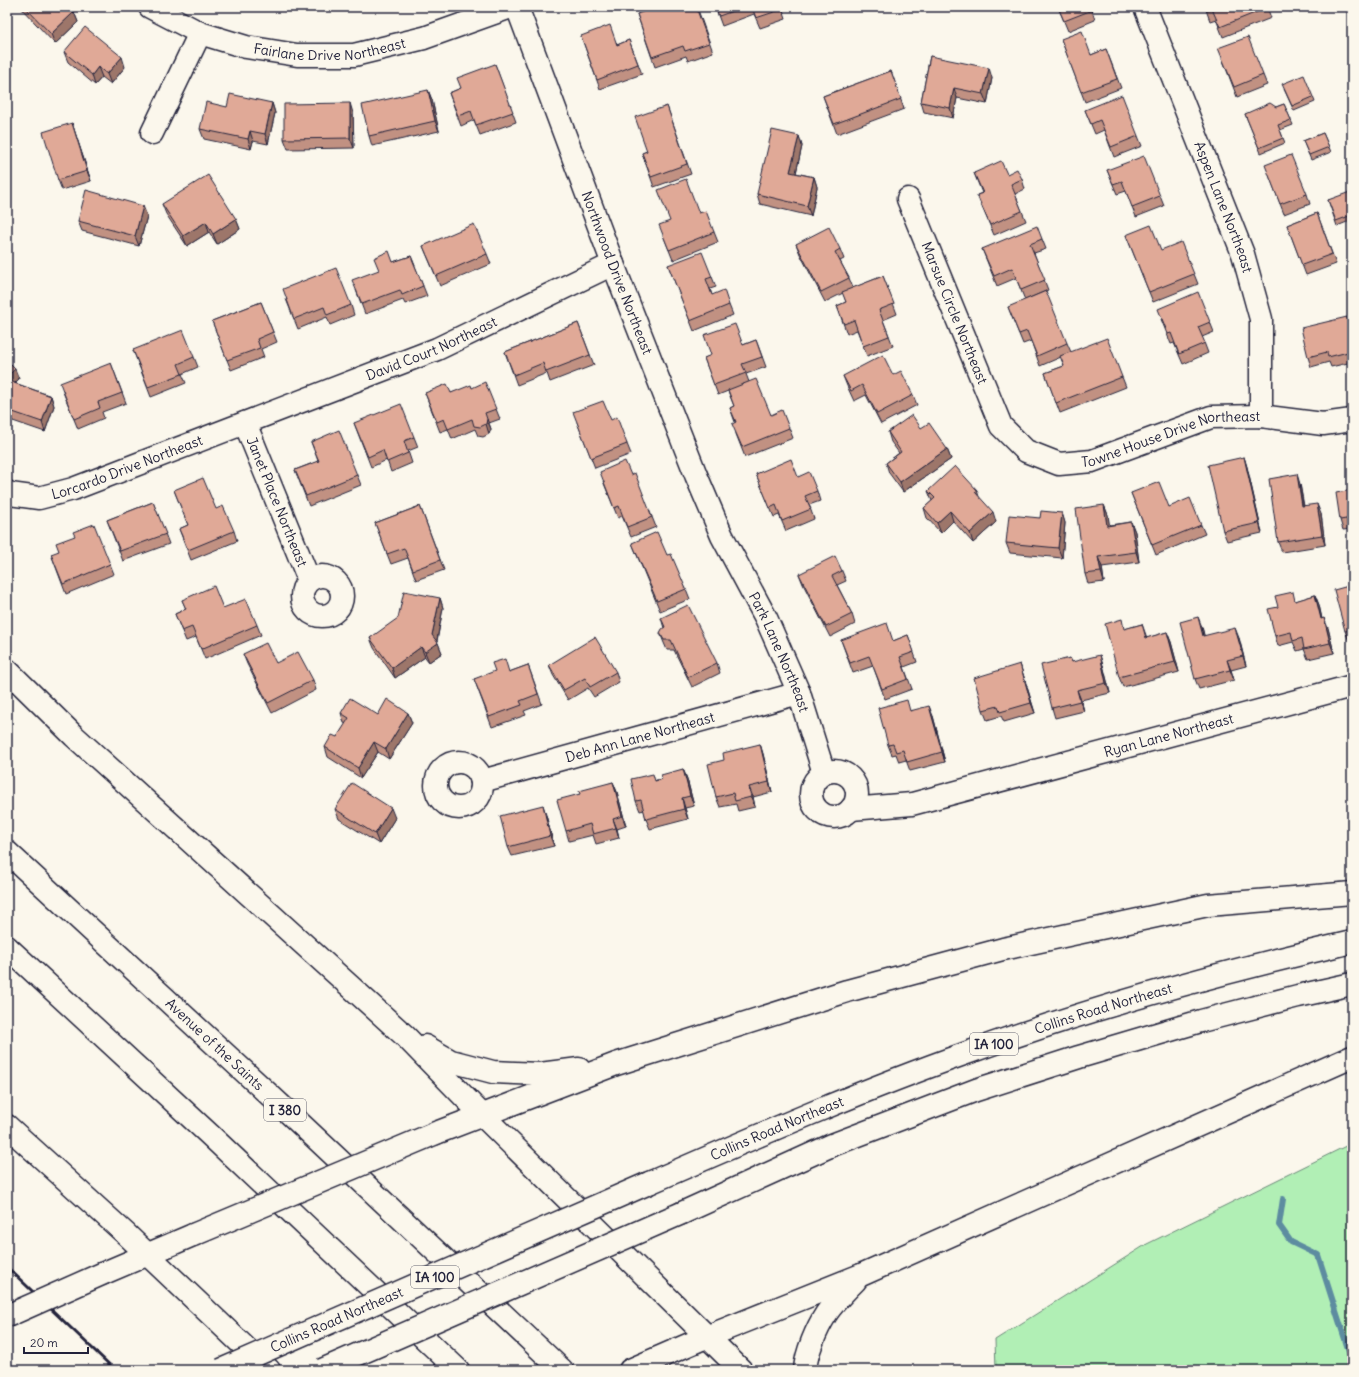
<svg xmlns="http://www.w3.org/2000/svg" width="1359" height="1377" font-family="Delius,sans-serif">
<style>
.green{fill:#b1efb5;stroke:#6a8878}
.lines{fill:none;stroke-linecap:round;stroke-linejoin:round}
.stream{stroke:#5d8ca0;stroke-width:6}
.minor-casing{stroke:#22223b;stroke-width:25}
.highway-casing{stroke:#22223b;stroke-width:25}
.minor{stroke:#fbf7ec;stroke-width:22}
.highway{stroke:#fbf7ec;stroke-width:22}
.rail{stroke:#22223b;stroke-width:3}
.highway-bridge-casing{stroke:#22223b;stroke-width:25;stroke-linecap:butt}
.highway-bridge{stroke:#fbf7ec;stroke-width:22}
.wall{fill:#c19182;stroke:#22223b}
.shaded-wall{fill:#9d766a;stroke:#22223b}
.building{fill:#e0a997;stroke:#22223b}
.labels{text-anchor:middle;stroke-width:3;stroke-linejoin:round;paint-order:stroke}
.shield{fill:#fbf7ec;stroke:#636270;stroke-width:1}
.shield-label{font-size:13px;font-weight:bold;fill:#22223b}
.street-label{font-size:14px;fill:#22223b;stroke:#fbf7ec}
</style>
<rect width="100%" height="100%" fill="#fbf7ec"/>
<filter id="ink" filterUnits="userSpaceOnUse"><feTurbulence type="fractalNoise" baseFrequency=".025" numOctaves="2"/><feDisplacementMap in="SourceGraphic" scale="8" xChannelSelector="R" yChannelSelector="G"/><feConvolveMatrix kernelMatrix="1 2 1 2 8 2 1 2 1" color-interpolation-filters="sRGB"/></filter>
<g filter="url(#ink)">
<path class="green" d="M1352 1143V1370H996L995 1340 1147 1244Z"/>
<g class="lines">
<path class="stream" d="M1283 1199 1279 1225 1291 1242 1318 1255 1352 1361"/>
<defs>
<g id="minor">
<path id="s1" d="M150 7 200 33 246 47 297 55H354L424 38 511 7"/>
<path id="s2" d="M517 7 613 264 696 475 722 536 766 618 799 693 824 773"/>
<path id="s3" d="M1145 7 1243 254 1261 319V416"/>
<path d="M152 133 200 33"/>
<path id="s4" d="M908 199 1001 426 1026 451 1059 464 1092 461 1211 417 1261 416 1323 424 1352 420"/>
<path id="s5" d="M245 423 309 580"/>
<path id="s6" d="M7 492 10 494 39 498 73 489 437 349 613 264"/>
<circle cx="322" cy="596" r="20"/>
<circle cx="459" cy="785" r="23"/>
<circle cx="834" cy="794" r="23"/>
<path id="s7" d="M482 781 799 693"/>
<path id="s8" d="M851 809 912 804 1352 686"/>
</g>
<g id="highway">
<path d="M7 670 74 736 405 1036 483 1116 741 1370"/>
<path id="s9" d="M7 852 289 1113 562 1370"/>
<path d="M7 947 210 1135 458 1370"/>
<path d="M425 1046 451 1061 493 1072 540 1074 579 1069"/>
<path d="M7 1126 127 1235 269 1370"/>
<path d="M436 1133 616 1064 847 991 1003 949 1208 905 1352 893"/>
<path id="s10" d="M649 1183C753 1138 857 1092 964 1054 1091 1008 1221 972 1352 942"/>
<path d="M682 1213 832 1145 976 1090 1079 1057 1201 1021 1298 996 1352 984"/>
<path d="M104 1273 193 1235"/>
<path d="M630 1370 706 1337 861 1275 1352 1057"/>
<path d="M805 1370C806 1353 817 1328 826 1314 834 1302 845 1291 855 1281"/>
</g>
</defs>
<use href="#minor" class="minor-casing"/>
<use href="#highway" class="highway-casing"/>
<use href="#minor" class="minor"/>
<use href="#highway" class="highway"/>
<path class="rail" d="M7 1267 115 1370"/>
<defs>
<g id="highway-bridge">
<path d="M193 1235 436 1133"/>
<path d="M7 1316 104 1273"/>
<path id="s11" d="M221 1370 649 1183"/>
<path d="M322 1370 682 1213"/>
</g>
</defs>
<use href="#highway-bridge" class="highway-bridge-casing"/>
<use href="#highway-bridge" class="highway-bridge"/>
</g>
<g class="wall">
<path d="M20 7H70L74 12 78 22 55 44Z"/>
<path d="M697 7 713 52 688 61 686 56 655 67 637 14Z"/>
<path d="M715 7H782L786 19 760 28 754 14 722 26Z"/>
<path d="M1058 7H1091L1095 20 1068 31Z"/>
<path d="M1205 7H1267L1271 18 1223 37 1216 19 1210 21Z"/>
<path d="M581 36 617 45 629 40 642 74 600 89Z"/>
<path d="M1061 39 1091 55 1106 49 1121 88 1085 102Z"/>
<path d="M64 52 125 67 111 84 102 77 95 85 68 62Z"/>
<path d="M930 56 992 78 987 104 957 98 953 118 924 112 921 102Z"/>
<path d="M1222 58 1263 75 1267 85 1237 97Z"/>
<path d="M495 64 516 122 480 135 474 120 461 126 449 93 461 88Z"/>
<path d="M891 71 904 109 837 134 823 96Z"/>
<path d="M1284 89 1313 97 1315 102 1294 111Z"/>
<path d="M428 90 432 100 439 131 372 146 369 136Z"/>
<path d="M272 103 275 113 268 144 253 141 251 149 204 139 200 129 227 107Z"/>
<path d="M1284 104 1293 125 1280 130 1285 143 1261 153 1245 114 1276 107Z"/>
<path d="M667 106 691 174 654 187 642 153 647 151Z"/>
<path d="M1085 110 1138 136 1142 146 1114 157 1104 130 1095 134Z"/>
<path d="M353 113 354 148 288 149 284 139Z"/>
<path d="M72 123 91 181 62 190 58 180Z"/>
<path d="M1323 133 1331 152 1311 160 1303 141Z"/>
<path d="M799 136 802 146 796 173 814 177 817 187 811 216 760 204 757 194Z"/>
<path d="M1107 170 1160 196 1164 206 1136 217 1126 191 1117 194Z"/>
<path d="M974 173 1007 174 1022 179 1025 189 1015 194 1026 221 994 235 977 195 982 193Z"/>
<path d="M1269 175 1307 194 1310 204 1284 214Z"/>
<path d="M1352 196V220L1337 226 1328 200Z"/>
<path d="M162 204 236 219 240 229 217 244 209 232 187 246 166 214Z"/>
<path d="M699 213 714 232 718 242 673 260 663 235Z"/>
<path d="M1317 213 1336 264 1306 275 1287 225Z"/>
<path d="M147 216 139 246 82 231 78 221Z"/>
<path d="M1126 235 1194 274 1198 284 1153 302Z"/>
<path d="M1042 239 1046 249 1034 253 1048 290 1025 300 1016 278 997 286 982 249Z"/>
<path d="M796 244 840 249 844 259 840 261 849 278 853 288 883 276 897 314 883 320 893 346 867 356 857 330 847 334 837 306 846 302 843 293 825 302 800 254Z"/>
<path d="M423 246 487 254 491 264 440 286Z"/>
<path d="M411 256 427 296 405 304 403 300 365 314 356 290 393 262Z"/>
<path d="M668 265 712 277 716 287 710 289 712 295 729 305 733 315 694 331Z"/>
<path d="M286 299 351 305 354 315 330 325 327 317 298 329Z"/>
<path d="M261 302 277 342 261 349 264 357 231 370 212 321Z"/>
<path d="M1008 307 1067 343 1071 352 1122 377 1126 387 1060 413 1045 373 1064 366 1061 357 1040 366 1031 341 1023 344Z"/>
<path d="M1347 317 1352 331V362L1331 367 1329 362 1311 367 1308 357Z"/>
<path d="M1161 319 1210 322 1214 332 1202 337 1208 353 1183 364 1174 343 1171 344Z"/>
<path d="M578 323 594 365 550 382 547 373 517 385 505 352Z"/>
<path d="M756 340 766 367 746 374 749 382 771 415 789 428 793 438 745 457 736 434 735 422 730 408 734 406 728 391 718 395 704 358 743 345Z"/>
<path d="M133 350 194 357 198 367 182 374 186 383 151 397Z"/>
<path d="M7 361 19 379 15 383 51 396 54 406 45 432 7 419Z"/>
<path d="M111 363 126 403 102 412 104 418 78 429 63 392Z"/>
<path d="M893 375 913 395 917 405 881 424 866 395 854 401 847 386 843 376Z"/>
<path d="M472 388 496 409 500 419 489 423 491 429 489 434 483 437 478 436 475 429 452 439 448 429 440 432 425 393H451Z"/>
<path d="M611 420 627 444 631 454 595 468 577 422Z"/>
<path d="M354 423 414 437 418 447 408 451 412 463 391 472 387 460 371 467Z"/>
<path d="M888 432 947 449 951 459 903 492 889 473 886 463 899 453 891 442Z"/>
<path d="M311 442 357 475 361 485 309 506 295 470 318 461Z"/>
<path d="M1244 457 1247 467 1262 533 1227 541 1223 531Z"/>
<path d="M756 474 798 477 817 491 820 501 809 505 814 519 786 531 779 515 774 517Z"/>
<path d="M631 475 652 517 656 527 631 537 622 516 618 518 603 481Z"/>
<path d="M1300 484 1304 506 1321 514 1325 545 1282 552 1278 542Z"/>
<path d="M174 490 234 531 237 541 191 560 179 529 188 525Z"/>
<path d="M1352 490V529L1343 530 1340 520Z"/>
<path d="M928 491 979 497 996 522 973 543 953 521 941 533 927 518 924 508 932 501Z"/>
<path d="M1131 493 1169 507 1201 525 1205 534 1156 555Z"/>
<path d="M153 502 169 544 123 561 107 520Z"/>
<path d="M1104 505 1108 515 1109 525 1131 522 1135 532 1139 562 1102 567 1104 582 1088 584 1085 574Z"/>
<path d="M420 506 444 570 416 580 408 558 391 564 375 523Z"/>
<path d="M1062 513 1065 523 1062 558 1010 553 1006 543 1040 518Z"/>
<path d="M632 543 667 555 686 589 690 599 660 611Z"/>
<path d="M51 554 110 564 114 574 66 594Z"/>
<path d="M842 571 846 581 837 585 852 614 855 624 830 637 803 584 799 574Z"/>
<path d="M1352 585V641H1349L1345 631Z"/>
<path d="M1315 595 1319 605 1322 619 1328 628 1334 653 1308 659 1304 649 1297 651 1293 642 1278 646 1275 636 1278 607 1296 601Z"/>
<path d="M440 598 443 608 437 641 442 653 429 662 425 657 395 678 374 648 370 638Z"/>
<path d="M182 600 223 608 257 625 261 635 205 659 196 637 186 641 179 624 175 614 186 609Z"/>
<path d="M661 618 717 663 720 673 692 687 674 650H667L664 643 660 633 664 628Z"/>
<path d="M1142 624 1147 638 1167 632 1171 642 1179 672 1123 687 1119 677 1125 629Z"/>
<path d="M1202 627 1204 636 1239 638 1246 666 1231 670 1234 680 1199 689 1195 679Z"/>
<path d="M908 635 917 662 904 667 912 689 885 699 873 666 853 673 841 640 893 641Z"/>
<path d="M243 654 276 663 313 680 316 690 272 713 247 664Z"/>
<path d="M1070 658 1072 662 1103 665 1110 693 1081 700 1084 711 1055 718 1052 708Z"/>
<path d="M528 665 542 704 524 711 526 715 492 727 474 679 509 672Z"/>
<path d="M549 665 616 672 619 682 594 697 588 688 568 700 553 675Z"/>
<path d="M1023 674 1035 713 1004 722 1001 716 987 720 983 710Z"/>
<path d="M911 710 933 716 945 762 910 771 906 760 899 762 896 754 892 755 888 745Z"/>
<path d="M341 713 378 715 408 713 412 723 389 759 378 752 361 778 328 757 325 747 337 737 346 724 344 723Z"/>
<path d="M760 744 763 754 772 792 753 797 755 807 738 811 736 804 720 807 716 797 724 760Z"/>
<path d="M683 769 687 779 694 806 685 808 688 819 650 829 646 819 644 810 640 811 636 801 656 780 662 779Z"/>
<path d="M613 782 617 792 626 826 617 829 619 838 596 844 593 835 569 841 566 831 580 794Z"/>
<path d="M335 809 395 818 379 844 339 819Z"/>
<path d="M546 815 554 846 512 856 508 847Z"/>
</g>
<g class="shaded-wall">
<path d="M74 12 78 22 55 44 51 34Z"/>
<path d="M122 57 125 67 111 84 107 74Z"/>
<path d="M98 67 102 77 95 85 92 75Z"/>
<path d="M989 68 992 78 987 104 983 94Z"/>
<path d="M954 88 957 98 953 118 950 108Z"/>
<path d="M428 90 432 100 439 131 435 121Z"/>
<path d="M272 103 275 113 268 144 265 134Z"/>
<path d="M350 103 353 113 354 148 350 138Z"/>
<path d="M72 123 75 133 91 181 87 171Z"/>
<path d="M250 131 253 141 251 149 248 139Z"/>
<path d="M799 136 802 146 794 182 790 172Z"/>
<path d="M814 177 817 187 811 216 807 206Z"/>
<path d="M143 206 147 216 139 246 135 236Z"/>
<path d="M236 219 240 229 217 244 213 234Z"/>
<path d="M206 222 209 232 187 246 183 236Z"/>
<path d="M1347 317 1352 331V336Z"/>
<path d="M15 369 19 379 11 386 8 376Z"/>
<path d="M51 396 54 406 45 432 42 422Z"/>
<path d="M487 419 491 429 489 434 486 424Z"/>
<path d="M947 449 951 459 903 492 900 482Z"/>
<path d="M1244 457 1247 467 1262 533 1259 523Z"/>
<path d="M1297 474 1300 484 1305 516 1302 506Z"/>
<path d="M977 490 980 500 975 492Z"/>
<path d="M1317 504 1321 514 1325 545 1322 535Z"/>
<path d="M1104 505 1108 515 1111 536 1107 526Z"/>
<path d="M950 511 953 521 941 533 937 523Z"/>
<path d="M993 512 996 522 973 543 970 533Z"/>
<path d="M1062 513 1065 523 1062 558 1058 548Z"/>
<path d="M1131 522 1135 532 1139 562 1136 552Z"/>
<path d="M1098 557 1102 567 1104 582 1101 572Z"/>
<path d="M1315 595 1319 605 1324 629 1321 619Z"/>
<path d="M440 598 443 608 436 645 438 643 442 653 429 662 425 652 432 635Z"/>
<path d="M1198 617 1202 627 1207 646 1203 636Z"/>
<path d="M1324 618 1328 628 1334 653 1330 643Z"/>
<path d="M1235 628 1239 638 1246 666 1243 656Z"/>
<path d="M1167 632 1171 642 1179 672 1175 662Z"/>
<path d="M421 647 425 657 395 678 392 668Z"/>
<path d="M1100 655 1103 665 1110 693 1106 683Z"/>
<path d="M1227 660 1231 670 1234 680 1230 670Z"/>
<path d="M1020 664 1023 674 1035 713 1031 703Z"/>
<path d="M1077 690 1081 700 1084 711 1080 701Z"/>
<path d="M929 706 933 716 945 762 942 752Z"/>
<path d="M408 713 412 723 389 759 386 749Z"/>
<path d="M374 742 378 752 361 778 358 768Z"/>
<path d="M760 744 763 754 772 792 769 782Z"/>
<path d="M683 769 687 779 694 806 690 796Z"/>
<path d="M613 782 617 792 626 826 622 816Z"/>
<path d="M749 787 753 797 755 807 751 797Z"/>
<path d="M682 798 685 808 688 819 684 809Z"/>
<path d="M543 805 546 815 554 846 550 836Z"/>
<path d="M391 808 395 818 379 844 375 834Z"/>
<path d="M613 819 617 829 619 838 616 828Z"/>
</g>
<g class="building">
<path d="M25 7H70L74 12 51 34Z"/>
<path d="M656 7H696L709 43 685 51 683 46 652 57 637 14Z"/>
<path d="M715 7H744L719 16Z"/>
<path d="M752 7H782L783 9 756 18Z"/>
<path d="M1058 7H1091L1092 10 1064 21Z"/>
<path d="M1205 7H1267V8L1220 27 1212 9 1207 11Z"/>
<path d="M610 25 617 45 629 40 638 64 597 80 581 36Z"/>
<path d="M85 27 122 57 107 74 98 67 92 75 64 52Z"/>
<path d="M1082 31 1091 55 1106 49 1117 79 1081 92 1061 39Z"/>
<path d="M1248 37 1263 75 1234 87 1218 48Z"/>
<path d="M930 56 989 68 983 94 954 88 950 108 921 102Z"/>
<path d="M495 64 513 112 476 125 471 111 458 116 449 93 461 88 457 78Z"/>
<path d="M891 71 901 99 834 124 823 96Z"/>
<path d="M1304 75 1313 97 1292 106 1282 84Z"/>
<path d="M428 90 435 121 369 136 362 105Z"/>
<path d="M230 94 272 103 265 134 250 131 248 139 200 129 206 102 227 107Z"/>
<path d="M1122 95 1138 136 1111 147 1100 120 1091 124 1085 110Z"/>
<path d="M350 103V138L284 139V104Z"/>
<path d="M1270 103 1276 107 1284 104 1291 120 1278 125 1283 138 1259 148 1245 114Z"/>
<path d="M667 106 687 164 651 177 642 153 647 151 635 117Z"/>
<path d="M72 123 87 171 58 180 43 132Z"/>
<path d="M772 130 799 136 790 172 814 177 807 206 757 194Z"/>
<path d="M1323 133 1329 147 1309 155 1303 141Z"/>
<path d="M1291 155 1307 194 1280 204 1265 165Z"/>
<path d="M1144 156 1160 196 1132 207 1122 181 1113 184 1107 170Z"/>
<path d="M1001 161 1007 174 1017 169 1022 179 1011 184 1022 211 990 225 977 195 983 193 974 173Z"/>
<path d="M208 175 236 219 213 234 206 222 183 236 162 204Z"/>
<path d="M686 179 699 213 706 211 714 232 669 250 659 225 670 221 658 190Z"/>
<path d="M86 190 143 206 135 236 78 221Z"/>
<path d="M1350 192 1352 196V215L1336 221 1328 200Z"/>
<path d="M1317 213 1332 254 1302 265 1287 225Z"/>
<path d="M474 224 487 254 436 276 423 246Z"/>
<path d="M1151 225 1161 250 1181 242 1194 274 1149 292 1126 235Z"/>
<path d="M1037 226 1042 239 1030 244 1045 280 1021 290 1012 268 994 276 982 249Z"/>
<path d="M829 227 840 249 835 252 849 278 821 292 796 244Z"/>
<path d="M389 251 393 262 411 256 423 286 402 295 400 290 362 304 352 280 379 270 374 258Z"/>
<path d="M702 252 712 277 706 279 712 295 724 290 729 305 690 321 668 265Z"/>
<path d="M336 268 351 305 327 315 324 307 294 319 283 289Z"/>
<path d="M883 276 894 304 879 310 889 336 863 346 854 320 844 324 837 306 846 302 842 292Z"/>
<path d="M1046 291 1067 343 1037 356 1027 331 1019 334 1008 307Z"/>
<path d="M1198 292 1210 322 1198 327 1205 343 1179 354 1171 333 1168 334 1158 309Z"/>
<path d="M261 302 273 332 257 339 260 348 227 360 212 321Z"/>
<path d="M1347 317 1352 336V351L1328 357 1327 352 1308 357 1301 328Z"/>
<path d="M578 323 590 355 546 372 543 363 514 375 505 352Z"/>
<path d="M735 324 743 345 756 340 762 357 742 364 746 373 714 385 704 358 711 355 704 335Z"/>
<path d="M183 330 194 357 178 364 182 374 148 387 133 350Z"/>
<path d="M1107 338 1122 377 1056 403 1045 373 1064 366 1060 356Z"/>
<path d="M883 355 893 375 901 371 913 395 877 414 862 385 851 391 843 376Z"/>
<path d="M7 361 15 369 8 376 14 383 51 396 42 422 7 410Z"/>
<path d="M111 363 122 393 98 402 100 408 74 419 60 383Z"/>
<path d="M756 379 771 415 782 410 789 428 742 447 732 424 736 422 730 408 734 406 728 390Z"/>
<path d="M485 382 496 409 485 413 487 419 486 424 480 427 474 426 472 419 448 429 444 419 437 422 425 393 447 384 451 393 471 385 472 388Z"/>
<path d="M603 401 611 420 617 417 627 444 591 458 573 412Z"/>
<path d="M401 404 414 437 404 441 408 453 387 462 383 450 368 457 354 423Z"/>
<path d="M912 415 921 428 929 423 947 449 900 482 886 463 901 452 888 432Z"/>
<path d="M339 430 357 475 306 496 295 470 319 461 311 442Z"/>
<path d="M1244 457 1259 523 1223 531 1208 465Z"/>
<path d="M791 459 798 477 809 472 817 491 805 496 811 509 782 521 776 505 770 508 756 474Z"/>
<path d="M625 461 631 475 635 473 652 517 627 527 619 506 614 508 600 472Z"/>
<path d="M955 466 977 490 975 492 993 512 970 533 950 511 937 523 924 508 935 498 928 491Z"/>
<path d="M1297 474 1302 506 1317 504 1322 535 1278 542 1269 479Z"/>
<path d="M203 478 216 509 223 506 234 531 188 550 179 529 188 525 174 490Z"/>
<path d="M1159 482 1169 507 1190 498 1201 525 1152 545 1131 493Z"/>
<path d="M1352 490V518L1340 520 1336 493Z"/>
<path d="M153 502 166 534 120 551 107 520Z"/>
<path d="M1104 505 1107 526 1131 522 1136 552 1098 557 1101 572 1085 574 1076 509Z"/>
<path d="M420 506 440 560 413 570 404 548 387 554 375 523Z"/>
<path d="M1041 511 1062 513 1058 548 1006 543 1009 515 1040 518Z"/>
<path d="M94 524 110 564 63 584 51 554 59 551 56 543 75 536 73 532Z"/>
<path d="M657 532 667 555 671 554 686 589 657 601 632 543Z"/>
<path d="M835 556 842 571 832 576 852 614 826 627 799 574Z"/>
<path d="M1352 585V630L1345 631 1334 590Z"/>
<path d="M214 586 223 608 246 599 257 625 201 649 192 627 182 631 175 614 186 609 182 600Z"/>
<path d="M404 591 440 598 432 635 438 643 425 652 421 647 392 668 370 638 398 618Z"/>
<path d="M1293 592 1295 601 1315 595 1321 619 1324 618 1330 643 1304 649 1302 638 1293 641 1291 632 1275 636 1268 609 1278 607 1275 596Z"/>
<path d="M688 605 717 663 688 677 671 640H664L660 633 662 629 665 627 661 618Z"/>
<path d="M1198 617 1203 636 1235 628 1243 656 1227 660 1230 670 1195 679 1180 622Z"/>
<path d="M1122 619 1124 629 1142 624 1146 638 1167 632 1175 662 1119 677 1105 624Z"/>
<path d="M887 623 893 641 908 635 914 652 900 657 908 679 882 689 869 656 850 663 841 640Z"/>
<path d="M595 637 616 672 590 687 585 678 564 690 549 665Z"/>
<path d="M266 643 276 663 298 652 313 680 268 703 243 654Z"/>
<path d="M1100 655 1106 683 1077 690 1080 701 1052 708 1041 665 1070 658 1072 662Z"/>
<path d="M505 659 509 672 528 665 538 694 520 701 522 705 489 717 474 679 495 671 492 663Z"/>
<path d="M1020 664 1031 703 1000 712 998 706 983 710 974 678Z"/>
<path d="M350 698 378 715 387 699 408 713 386 749 374 742 358 768 325 747 332 735 337 737 349 718 341 713Z"/>
<path d="M907 700 910 711 929 706 942 752 907 762 903 750 896 752 893 744 888 745 878 708Z"/>
<path d="M760 744 769 782 749 787 751 797 735 801 733 793 716 797 708 764 724 760 723 753Z"/>
<path d="M683 769 690 796 682 798 684 809 646 819 641 800 636 801 631 779 653 774 655 781 662 779 661 775Z"/>
<path d="M613 782 622 816 613 819 616 828 593 834 590 824 566 831 557 800 580 794 579 791Z"/>
<path d="M352 783 391 808 375 834 335 809Z"/>
<path d="M543 805 550 836 508 847 500 816Z"/>
</g>
</g>
<g class="labels">
<g class="shield">
<rect x="970" y="1033" width="48" height="22" rx="3"/>
<rect x="264" y="1099" width="42" height="22" rx="3"/>
<rect x="411" y="1266" width="48" height="22" rx="3"/>
</g>
<g class="shield-label">
<text x="994" y="1049">IA 100</text>
<text x="285" y="1115">I 380</text>
<text x="435" y="1282">IA 100</text>
</g>
<g class="street-label">
<text dy="5" stroke="none"><textPath href="#s1" startOffset="189">Fairlane Drive Northeast</textPath></text>
<text dy="5" stroke="none"><textPath href="#s3" startOffset="215">Aspen Lane Northeast</textPath></text>
<text dy="5" stroke="none"><textPath href="#s2" startOffset="284">Northwood Drive Northeast</textPath></text>
<text dy="5" stroke="none"><textPath href="#s4" startOffset="123">Marsue Circle Northeast</textPath></text>
<text dy="5" stroke="none"><textPath href="#s6" startOffset="453">David Court Northeast</textPath></text>
<text dy="5" stroke="none"><textPath href="#s4" startOffset="432">Towne House Drive Northeast</textPath></text>
<text dy="5" stroke="none"><textPath href="#s6" startOffset="126">Lorcardo Drive Northeast</textPath></text>
<text dy="5" stroke="none"><textPath href="#s5" startOffset="85">Janet Place Northeast</textPath></text>
<text dy="5" stroke="none"><textPath href="#s2" startOffset="697">Park Lane Northeast</textPath></text>
<text dy="5" stroke="none"><textPath href="#s8" startOffset="327">Ryan Lane Northeast</textPath></text>
<text dy="5" stroke="none"><textPath href="#s7" startOffset="164">Deb Ann Lane Northeast</textPath></text>
<text dy="5" stroke="none"><textPath href="#s10" startOffset="487">Collins Road Northeast</textPath></text>
<text dy="5" stroke="none"><textPath href="#s9" startOffset="283">Avenue of the Saints</textPath></text>
<text dy="5" stroke="none"><textPath href="#s10" startOffset="139">Collins Road Northeast</textPath></text>
<text dy="5" stroke="none"><textPath href="#s11" startOffset="126">Collins Road Northeast</textPath></text>
</g>
</g>
<rect width="1359" height="1377" fill="none" stroke="#fbf7ec" stroke-width="24"/>
<rect x="12" y="12" width="1335" height="1353" fill="none" stroke="#22223b" stroke-width="1.5" filter="url(#ink)"/>
<path d="M24 1347v6h64v-6" fill="none" stroke="#22223b" stroke-width="2"/>
<text x="30" y="1347" font-size="12" fill="#22223b" stroke="#fbf7ec" stroke-width="3" paint-order="stroke">20 m</text>
</svg>
